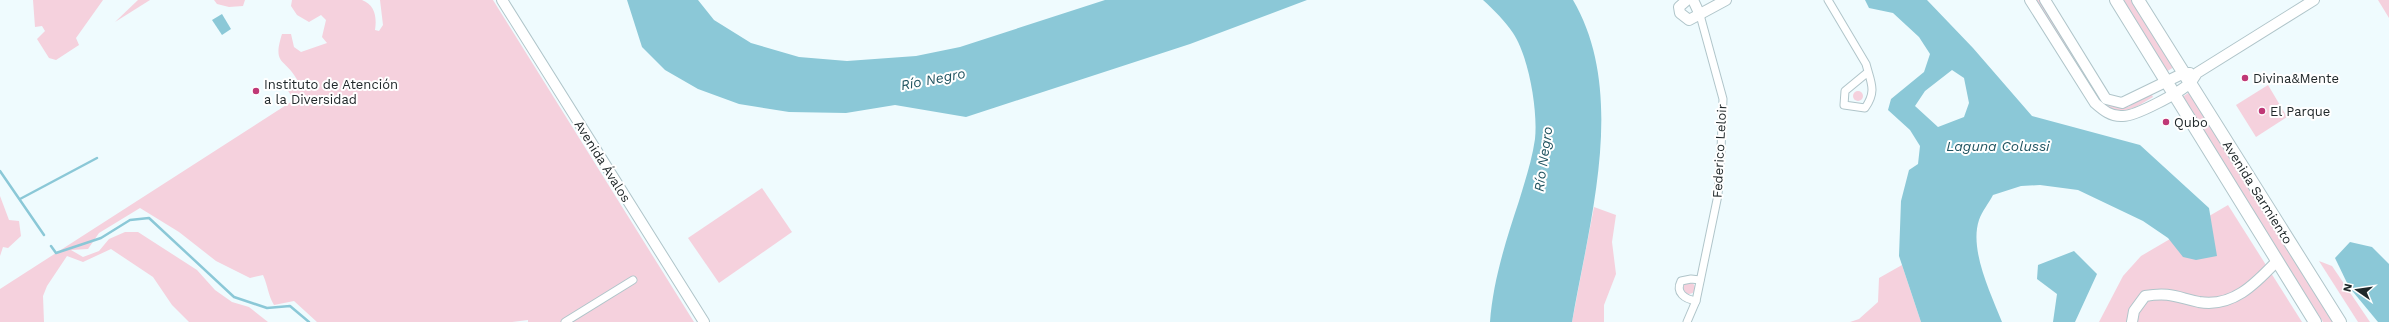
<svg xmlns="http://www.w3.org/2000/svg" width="2389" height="322" font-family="'Work Sans',sans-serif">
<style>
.green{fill:#f5d1dd}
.water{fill:#8bc8d7;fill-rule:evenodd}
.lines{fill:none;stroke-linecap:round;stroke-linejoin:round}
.stream{stroke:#8bc8d7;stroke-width:2.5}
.street-casing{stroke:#b0c5ca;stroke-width:9}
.secondary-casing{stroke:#b0c5ca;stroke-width:12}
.primary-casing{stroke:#b0c5ca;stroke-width:14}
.street{stroke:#fff;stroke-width:7}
.secondary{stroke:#fff;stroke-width:10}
.primary{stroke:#fff;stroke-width:12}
.poi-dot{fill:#bf3876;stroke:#fff;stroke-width:1.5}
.labels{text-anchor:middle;stroke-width:4;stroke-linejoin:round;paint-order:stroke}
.poi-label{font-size:13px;fill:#20282a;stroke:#fff;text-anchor:start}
.street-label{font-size:13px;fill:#20282a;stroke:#fff}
.water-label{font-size:14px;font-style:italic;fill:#205460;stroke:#fff}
</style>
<rect width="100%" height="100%" fill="#effbfe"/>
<g class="green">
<path d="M33 0H103L76 38 79 45 56 60 49 58 37 39 45 31 42 26 35 27Z"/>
<path d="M138 0H150L115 22Z"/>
<path d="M214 0H245L243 6 229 7 217 4Z"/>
<path d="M292 0H362C375 5 377 17 375 30L379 31 383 25 380 0H493L694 322H528V320L512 322H317L294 301 274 305C268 295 268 286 263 275L250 278 216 261 179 232 140 208 99 233 88 249 71 250 83 257 99 251 109 239 125 232H138L197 270 215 290 232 302 249 307 268 322H189L172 305 153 277 111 249 83 262 67 256 47 286 43 296 44 322H0V289L294 100 285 86 298 81C285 57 272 66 282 34H291L294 47 301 52 327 43 322 37 326 20 321 15 309 22 297 15 291 6Z"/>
<path d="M2036 0H2042L2118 107H2128L2151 93 2153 97C2135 108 2119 118 2100 103Z"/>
<path d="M2120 0H2132L2174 67 2166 72Z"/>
<path d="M2378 0H2389V18Z"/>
<path d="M2268 85 2287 117 2256 137 2236 105Z"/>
<circle cx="1858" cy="96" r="5"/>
<path d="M2191 91 2336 322H2323L2181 98Z"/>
<path d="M762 188 792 232 719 283 688 238Z"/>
<path d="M0 196 9 220 19 221 21 236 8 248 3 247 0 256Z"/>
<path d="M2228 205 2302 322H2099L2123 276 2141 256Z"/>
<path d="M1594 207 1616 215 1612 242 1616 274 1604 305V322H1572Z"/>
<path d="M2319 261 2332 266 2370 322H2358Z"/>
<path d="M1902 265 1921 322H1850L1859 319 1878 302 1879 278Z"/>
<circle cx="1689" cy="288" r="6"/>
</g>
<g class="water">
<path d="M627 0H698L714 20 751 43 799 57 847 61 916 56 960 47 1105 0H1307L1190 44 966 117 895 105 846 113 789 112 739 104 698 89 665 70 642 47Z"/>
<path d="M1483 0H1573C1628 94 1589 222 1572 322H1490C1493 281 1506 240 1519 201 1525 181 1532 160 1535 139 1538 111 1529 57 1513 33 1505 21 1494 10 1483 0Z"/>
<path d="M1865 0H1927L1973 48 2032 116 2140 145 2209 208 2217 256 2196 260 2183 257 2168 238 2143 221 2078 190 2040 185 2021 186 1993 195C1989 203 1982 211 1979 220 1969 250 1991 294 2002 322H1921L1899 256 1901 201 1909 170 1918 164 1920 146 1910 130 1888 110 1891 99 1924 72 1930 54 1919 37 1893 13 1869 8ZM1952 70 1964 78 1969 103 1964 117 1938 127 1915 106 1925 91Z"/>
<path d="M222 14 231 29 222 35 212 20Z"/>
<path d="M2350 242 2372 247 2389 264V322H2378L2349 287 2335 258Z"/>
<path d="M2074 251 2097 274 2075 322H2053L2057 294 2037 279 2038 265Z"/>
</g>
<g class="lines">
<g class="stream">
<path d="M0 171 44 235"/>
<path d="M20 199 97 158"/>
<path d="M51 246 56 253 101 238 130 220 149 218 234 297 267 308 290 306 309 322"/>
</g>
<defs>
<g id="street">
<path d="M1828 0 1866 64C1871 83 1877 91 1865 108L1844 105 1845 91 1868 72"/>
<path d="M1696 301C1685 299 1675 293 1681 281L1691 279 1700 280"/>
<path d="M565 322 633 280"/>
<path d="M1687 322 1696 301 1718 195 1721 150 1723 99 1700 15"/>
</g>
<g id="secondary">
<path d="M502 0 704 322"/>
<path d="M1687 0 1679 7 1680 13 1689 20 1726 0"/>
<path d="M1693 0 1700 15"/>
<path d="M2030 0 2095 103C2103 110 2111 117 2123 116 2136 116 2179 93 2190 83 2193 80 2195 76 2197 73L2314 0"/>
<path d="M2045 0 2106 99 2122 103 2184 73H2190"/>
<path d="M2132 322 2134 311 2145 296C2170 292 2176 297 2199 302 2233 308 2256 283 2277 261"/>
</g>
<g id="primary">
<path d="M2116 0 2315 322"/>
<path d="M2138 0 2340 322"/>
</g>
</defs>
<use href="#street" class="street-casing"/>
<use href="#secondary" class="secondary-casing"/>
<use href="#primary" class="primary-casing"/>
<use href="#street" class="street"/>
<use href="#secondary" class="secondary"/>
<use href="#primary" class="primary"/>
</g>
<g class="poi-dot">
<circle cx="2245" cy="78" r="4"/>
<circle cx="256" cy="91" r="4"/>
<circle cx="2262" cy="111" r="4"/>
<circle cx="2166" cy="122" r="4"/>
</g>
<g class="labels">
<g class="poi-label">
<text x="2253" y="83">Divina&amp;Mente</text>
<text x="264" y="89">Instituto de Atención<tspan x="264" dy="15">a la Diversidad</tspan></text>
<text x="2270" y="116">El Parque</text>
<text x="2174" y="127">Qubo</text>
</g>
<g class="street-label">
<text transform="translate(1719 151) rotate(-87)" y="5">Federico Leloir</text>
<text transform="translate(603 161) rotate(58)" y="5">Avenida Ávalos</text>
<text transform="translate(2258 192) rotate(58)" y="5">Avenida Sarmiento</text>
</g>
<g class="water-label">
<text transform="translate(933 79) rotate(-11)" y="5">Río Negro</text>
<text x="1998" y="151">Laguna Colussi</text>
<text transform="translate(1543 159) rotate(-82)" y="5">Río Negro</text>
</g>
</g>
<g transform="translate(2357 290) rotate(283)" stroke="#ffffff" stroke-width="3" paint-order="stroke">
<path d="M0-3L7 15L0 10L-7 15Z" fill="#20282a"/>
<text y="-6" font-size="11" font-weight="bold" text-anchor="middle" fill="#20282a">N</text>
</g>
</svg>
